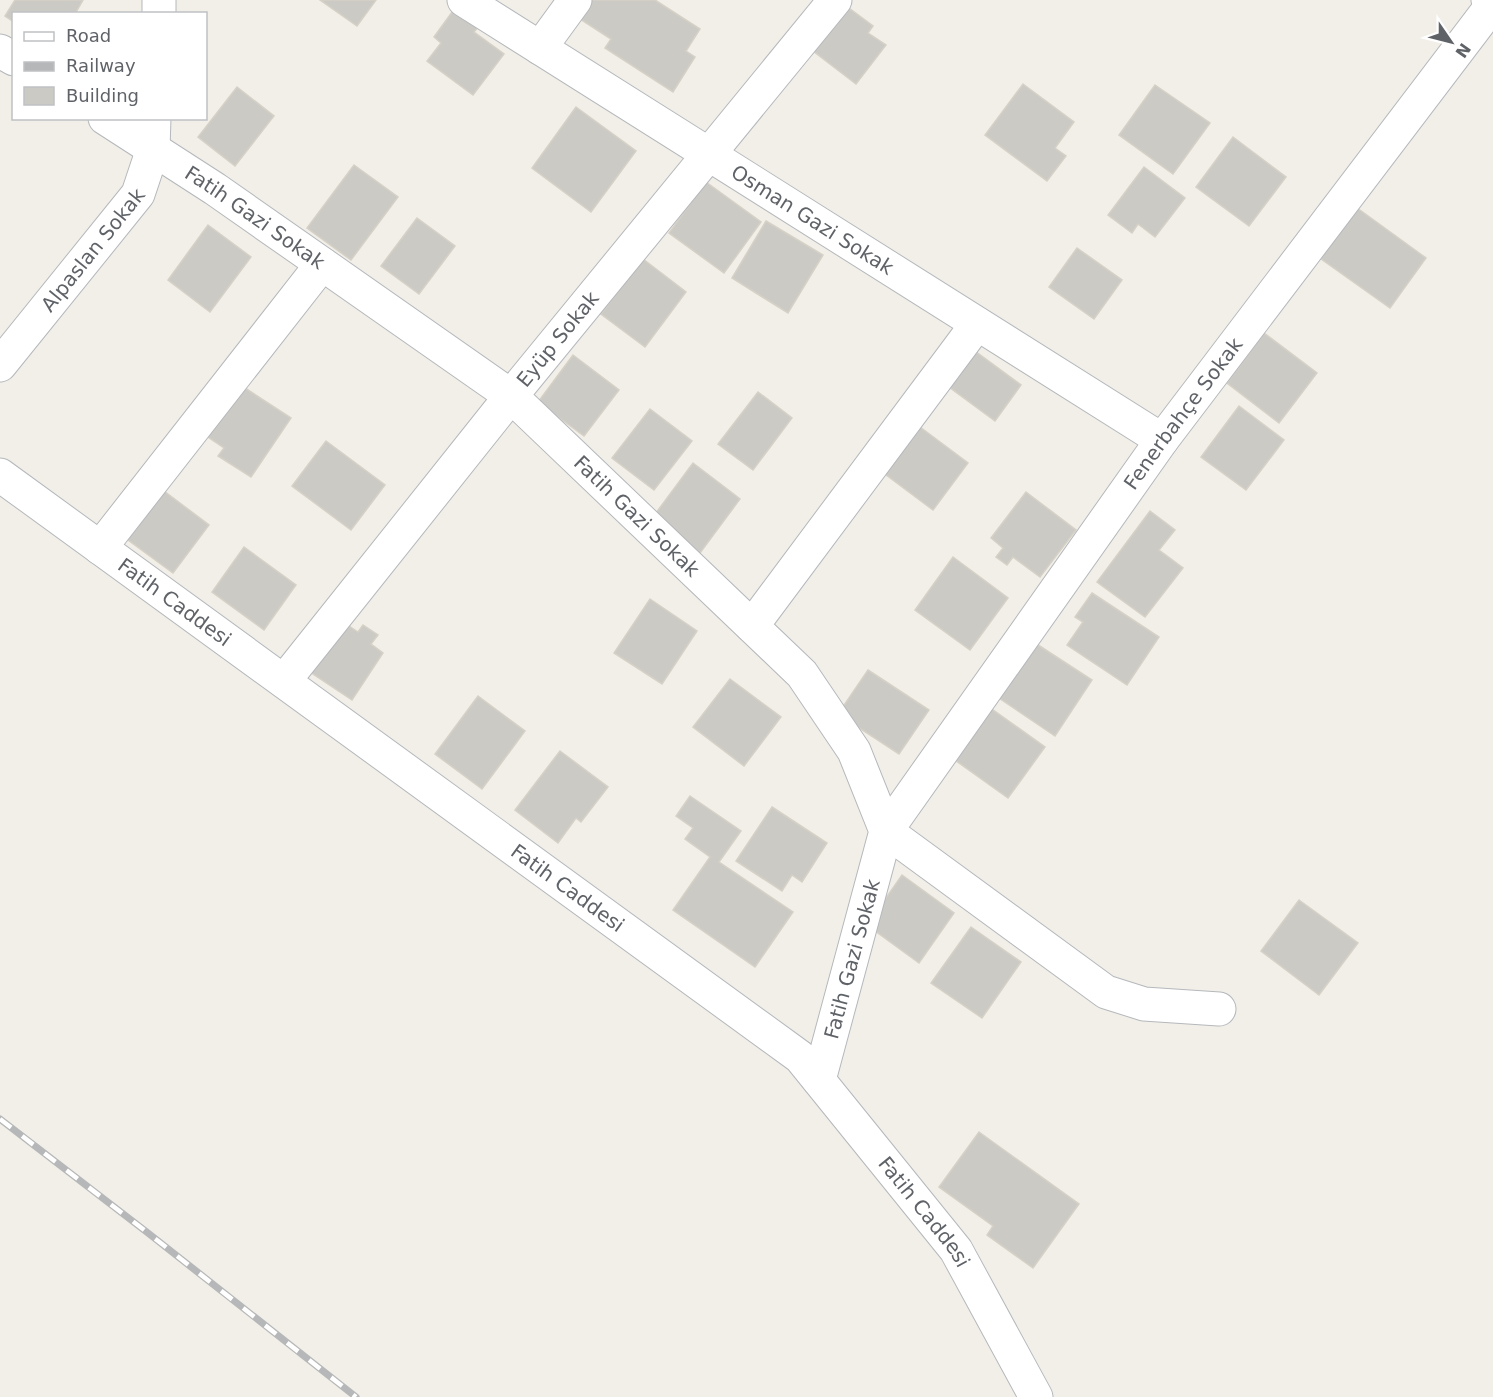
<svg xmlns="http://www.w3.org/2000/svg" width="1493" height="1397" font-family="'DejaVu Sans',sans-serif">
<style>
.building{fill:#cccac5;stroke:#d6d1c6;stroke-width:1.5}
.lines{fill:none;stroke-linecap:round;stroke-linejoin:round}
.minor-casing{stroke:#b5b8bc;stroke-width:35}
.minor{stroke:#fff;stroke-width:33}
.rail-casing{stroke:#b6b7b8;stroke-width:7}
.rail{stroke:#fff;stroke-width:4.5;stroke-dasharray:14;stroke-linecap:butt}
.labels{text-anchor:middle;stroke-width:5;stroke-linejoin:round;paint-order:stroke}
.street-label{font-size:20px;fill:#5f6368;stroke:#fff}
</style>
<rect width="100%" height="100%" fill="#f1efe8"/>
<g class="building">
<path d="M15 0H83L75 14H14V22L5 16Z"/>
<path d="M320 0H376L357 26Z"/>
<path d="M588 0H655L700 29 686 51 695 57 673 92 605 48 611 39 577 17Z"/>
<path d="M838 0 873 26 868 33 886 45 856 84 804 44Z"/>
<path d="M455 8 479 26 474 32 504 54 473 95 427 61 441 43 434 37Z"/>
<path d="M1023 84 1074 122 1055 148 1066 156 1047 181 985 135Z"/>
<path d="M1155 85 1210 123 1173 174 1119 135Z"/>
<path d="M237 87 274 116 235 166 198 137Z"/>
<path d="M576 107 636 151 591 212 532 168Z"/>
<path d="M1233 137 1286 177 1249 226 1196 187Z"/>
<path d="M354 165 398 197 351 260 307 228Z"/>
<path d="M1144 167 1185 198 1155 237 1138 224 1132 233 1108 215Z"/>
<path d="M706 182 761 222 724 273 669 233Z"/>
<path d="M1353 205 1426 258 1390 308 1317 256Z"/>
<path d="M417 218 455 246 419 294 381 266Z"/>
<path d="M766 221 823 255 788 313 732 278Z"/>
<path d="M208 225 251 257 210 312 168 280Z"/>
<path d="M1077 248 1122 280 1094 319 1049 287Z"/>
<path d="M643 259 686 292 645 347 601 314Z"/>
<path d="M1264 333 1317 373 1279 423 1227 383Z"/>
<path d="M975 351 1021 385 995 421 949 387Z"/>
<path d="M573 355 619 390 584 436 538 402Z"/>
<path d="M236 382 291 418 251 477 218 456 224 448 202 433Z"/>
<path d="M758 392 792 418 753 470 718 444Z"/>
<path d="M1239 406 1284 440 1246 490 1201 457Z"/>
<path d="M650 409 692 441 654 490 612 458Z"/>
<path d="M916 424 968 463 933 510 881 471Z"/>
<path d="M326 441 385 485 351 530 292 486Z"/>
<path d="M693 463 740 499 700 553 653 517Z"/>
<path d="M160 488 209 525 173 573 124 537Z"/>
<path d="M1026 492 1076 530 1040 577 1013 557 1007 565 996 557 1003 548 991 538Z"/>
<path d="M1150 511 1175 530 1159 550 1183 568 1145 617 1097 582Z"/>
<path d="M244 547 296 585 264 630 212 592Z"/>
<path d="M953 557 1008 598 970 650 915 610Z"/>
<path d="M1092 593 1159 637 1127 685 1067 645 1083 622 1075 617Z"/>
<path d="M650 599 697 631 662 684 614 653Z"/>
<path d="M337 618 358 632 363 625 378 635 371 644 383 653 352 700 304 668Z"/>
<path d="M1032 641 1092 680 1055 736 996 696Z"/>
<path d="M868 670 929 710 899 754 838 714Z"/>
<path d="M730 679 781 717 744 766 693 727Z"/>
<path d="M478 696 525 731 482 789 435 754Z"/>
<path d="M982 702 1045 747 1008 798 945 753Z"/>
<path d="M560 751 608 787 581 822 576 818 558 843 515 810Z"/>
<path d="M690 796 741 831 719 862 793 912 755 967 673 910 710 857 685 839 693 828 676 816Z"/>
<path d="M772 807 827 843 802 882 792 875 782 891 736 861Z"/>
<path d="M902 875 954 913 919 963 867 925Z"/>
<path d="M1299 900 1358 943 1319 995 1261 951Z"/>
<path d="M971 927 1021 962 982 1018 931 983Z"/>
<path d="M979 1132 1079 1204 1033 1268 987 1235 993 1226 939 1187Z"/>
</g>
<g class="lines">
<defs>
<g id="minor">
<path id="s1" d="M464 0 1162 440"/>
<path d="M159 14V0"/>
<path d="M540 48 575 0"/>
<path d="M0 51 14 59"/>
<path id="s2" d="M105 118 215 189 511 396 802 674 854 751 886 831 819 1080"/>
<path id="s3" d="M0 365 138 194 153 149 154 118"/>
<path id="s4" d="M0 475 800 1057 956 1250 1036 1397"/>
<path d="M100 548 322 264"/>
<path d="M752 626 977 324"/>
<path id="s5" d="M284 681 511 396 835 0"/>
<path id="s6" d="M1219 1009 1144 1004 1106 992 886 831 1162 440 1493 4 1488 0"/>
</g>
</defs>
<use href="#minor" class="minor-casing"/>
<use href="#minor" class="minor"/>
<defs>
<path id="rail" d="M0 1119 148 1233 356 1397"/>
</defs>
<use href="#rail" class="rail-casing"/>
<use href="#rail" class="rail"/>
</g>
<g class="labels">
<g class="street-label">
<text dy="7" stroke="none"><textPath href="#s2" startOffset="180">Fatih Gazi Sokak</textPath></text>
<text dy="7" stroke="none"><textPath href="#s1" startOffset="412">Osman Gazi Sokak</textPath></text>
<text dy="7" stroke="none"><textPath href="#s3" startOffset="148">Alpaslan Sokak</textPath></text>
<text dy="7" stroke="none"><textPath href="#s5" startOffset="438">Eyüp Sokak</textPath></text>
<text dy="7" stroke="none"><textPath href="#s6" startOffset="900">Fenerbahçe Sokak</textPath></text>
<text dy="7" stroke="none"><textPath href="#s2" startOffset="666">Fatih Gazi Sokak</textPath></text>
<text dy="7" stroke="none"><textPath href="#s4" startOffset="216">Fatih Caddesi</textPath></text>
<text dy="7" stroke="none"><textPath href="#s4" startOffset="702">Fatih Caddesi</textPath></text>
<text transform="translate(852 959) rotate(-75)" y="7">Fatih Gazi Sokak</text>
<text dy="7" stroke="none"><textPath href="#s4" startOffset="1188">Fatih Caddesi</textPath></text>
</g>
</g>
<rect x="12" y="12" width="195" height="108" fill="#ffffff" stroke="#bfc1c3" stroke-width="1.5"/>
<rect x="24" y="32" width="30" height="9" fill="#ffffff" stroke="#bfc1c3" stroke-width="1.5"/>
<text x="66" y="42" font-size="18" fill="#5f6368">Road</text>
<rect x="24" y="62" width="30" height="9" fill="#b6b7b8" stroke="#bfc1c3" stroke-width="1.5"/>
<text x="66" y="72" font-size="18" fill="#5f6368">Railway</text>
<rect x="24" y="87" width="30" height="18" fill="#cccac5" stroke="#bfc1c3" stroke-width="1.5"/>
<text x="66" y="102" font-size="18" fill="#5f6368">Building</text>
<g transform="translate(1451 42) rotate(125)" stroke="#ffffff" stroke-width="4.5" paint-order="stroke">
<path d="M0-4.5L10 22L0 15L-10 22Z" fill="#5f6368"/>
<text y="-9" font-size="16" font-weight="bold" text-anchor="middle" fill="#5f6368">N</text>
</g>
</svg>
